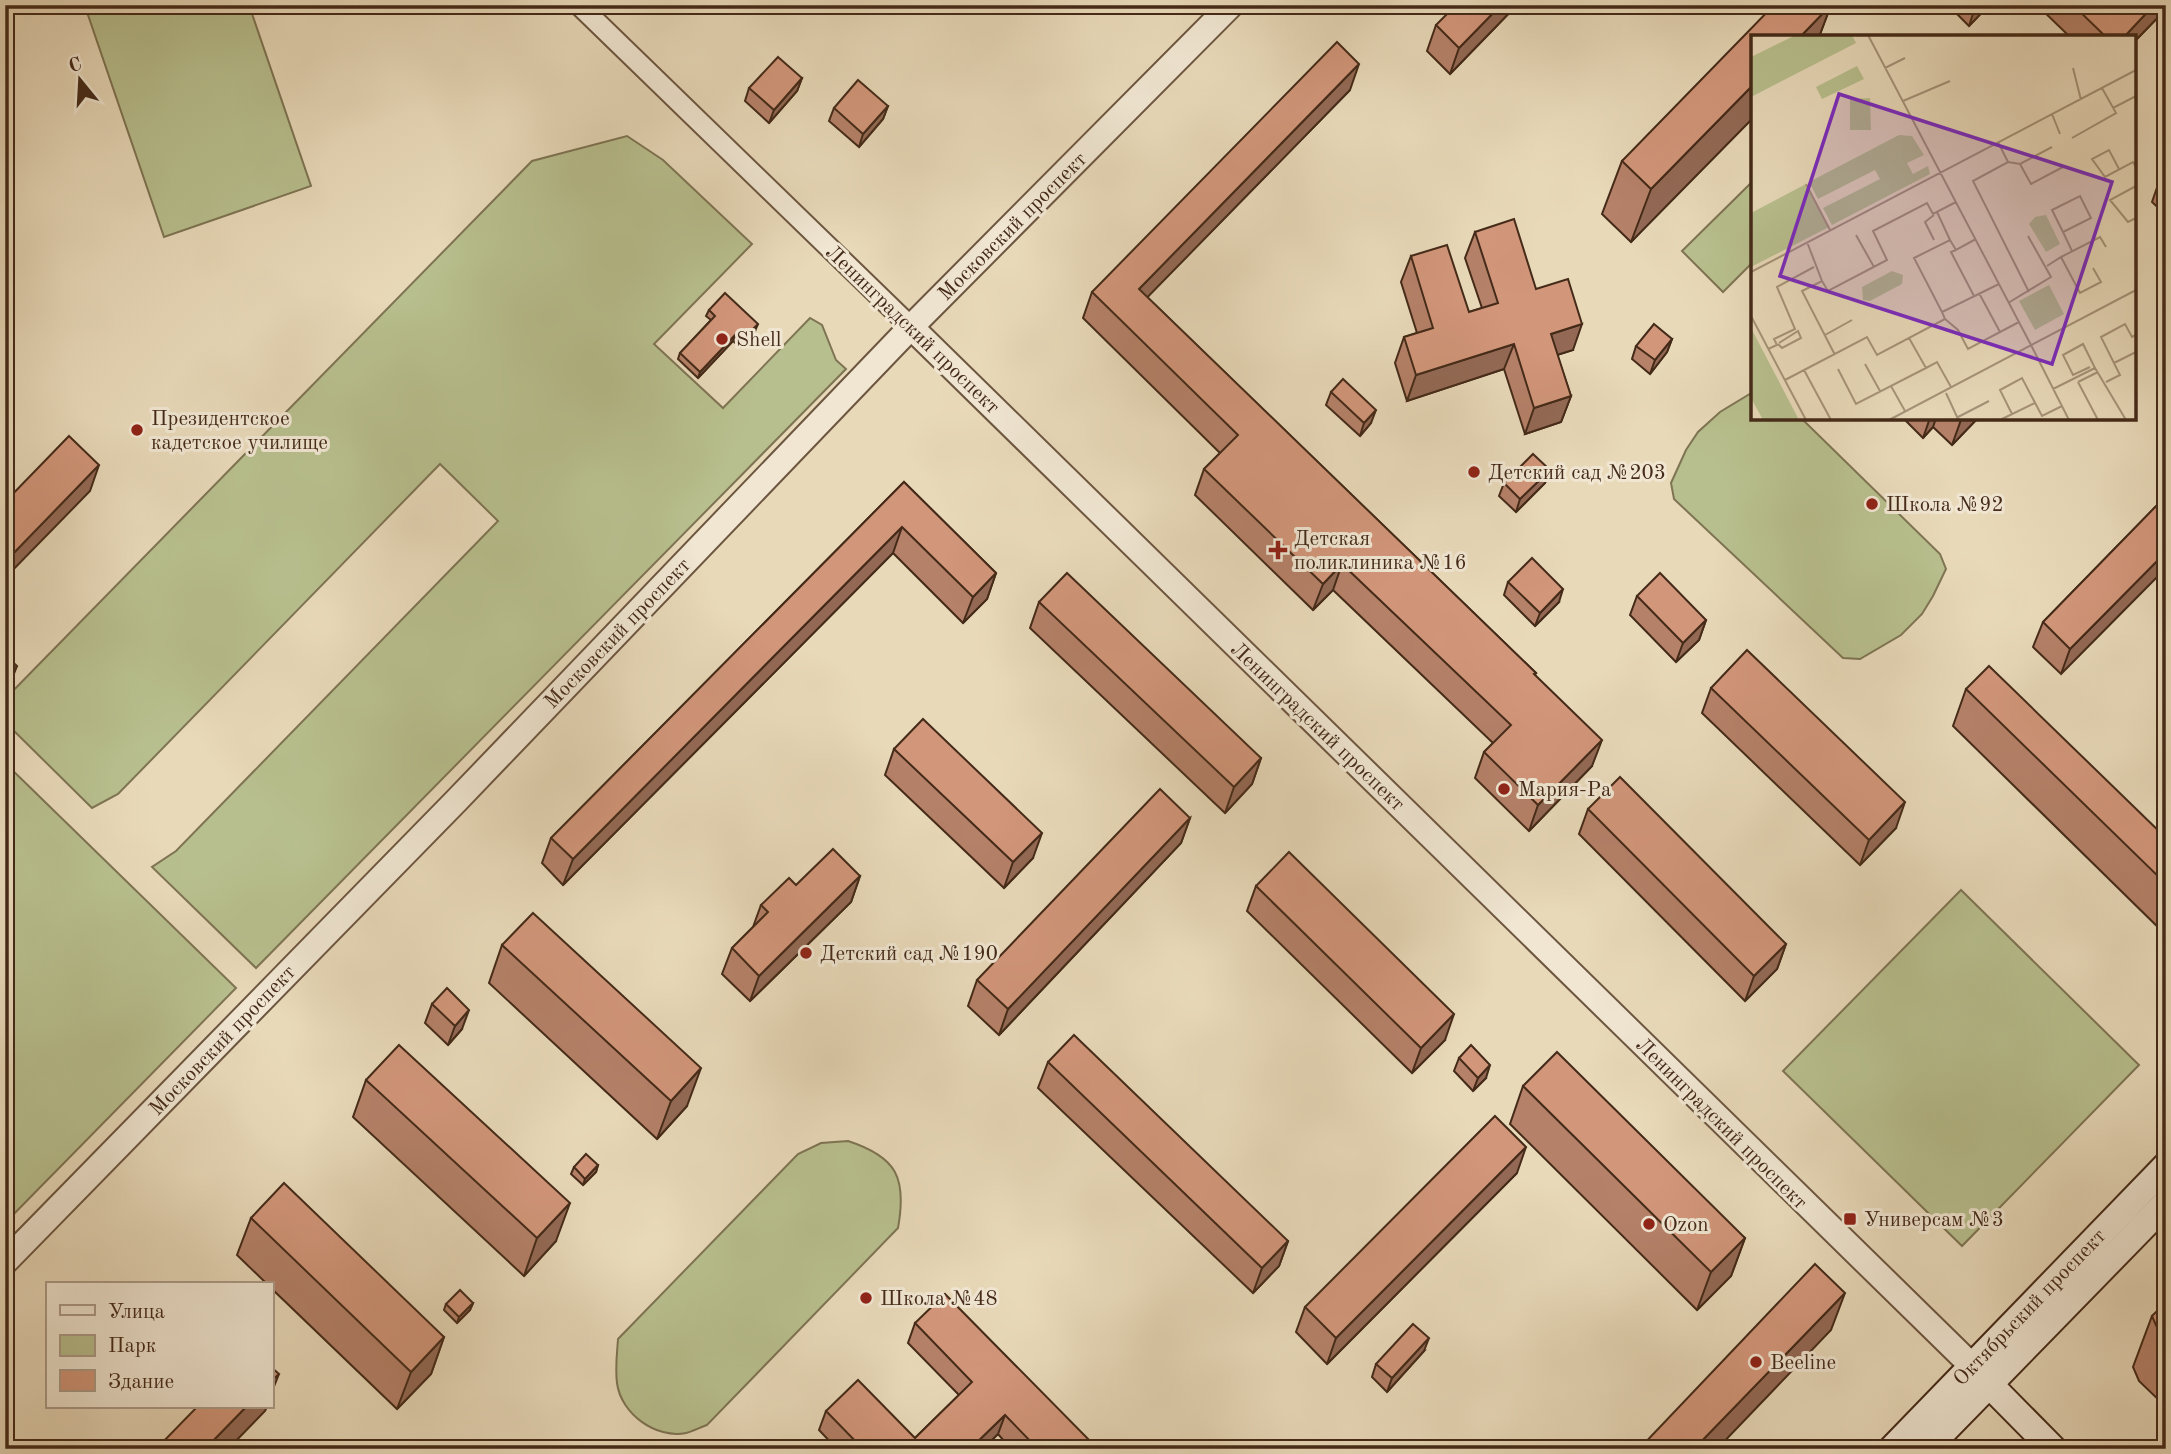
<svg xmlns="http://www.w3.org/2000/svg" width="2171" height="1454" font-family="'Old Standard TT',serif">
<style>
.green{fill:#b8bf8e;stroke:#7e7453;stroke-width:2}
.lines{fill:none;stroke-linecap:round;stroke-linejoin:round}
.minor-casing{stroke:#6d5640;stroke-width:23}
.tertiary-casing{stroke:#6d5640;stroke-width:28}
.secondary-casing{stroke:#442a18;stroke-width:30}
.minor{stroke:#f0e6d2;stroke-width:19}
.tertiary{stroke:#f0e6d2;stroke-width:24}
.secondary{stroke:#f0e6d2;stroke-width:26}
.wall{fill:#b58169;stroke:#442a18;stroke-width:2}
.shaded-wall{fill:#936955;stroke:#442a18;stroke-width:2}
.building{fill:#d2967a;stroke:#442a18;stroke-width:2}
.poi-dot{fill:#8f2418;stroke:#f0e6d2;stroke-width:2.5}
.labels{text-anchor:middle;stroke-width:6;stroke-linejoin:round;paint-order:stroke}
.street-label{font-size:21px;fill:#442a18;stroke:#f0e6d2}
.poi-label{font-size:21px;fill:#442a18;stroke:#f0e6d2;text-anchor:start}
.inset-road{fill:none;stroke:#a69379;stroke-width:2}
.view{fill:#7b2cbf;fill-opacity:0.15;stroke:#7b2cbf;stroke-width:3.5}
.inset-edge{fill:none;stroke:#442a18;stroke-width:3.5}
</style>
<rect width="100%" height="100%" fill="#e8d9b9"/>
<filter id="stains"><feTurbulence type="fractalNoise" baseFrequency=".00286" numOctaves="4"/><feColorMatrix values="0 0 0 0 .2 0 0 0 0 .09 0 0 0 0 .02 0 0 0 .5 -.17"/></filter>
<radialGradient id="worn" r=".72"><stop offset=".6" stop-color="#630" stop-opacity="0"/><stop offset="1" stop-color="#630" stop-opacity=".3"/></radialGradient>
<g class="green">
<path d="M107 5H249L311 186 164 237 87 12Z"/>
<path d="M627 136 663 160 752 244 654 344 723 408 810 318 822 325 836 360 846 369 256 968 152 867 176 851 498 521 440 464 118 794 92 808 5 722V699L532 161Z"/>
<path d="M1753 181V262L1723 292 1682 251Z"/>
<path d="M1753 392V418H1801L1940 554 1946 569 1933 596 1922 614 1901 635 1860 659 1843 658 1674 499 1671 483 1686 450 1698 432 1720 412Z"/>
<path d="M5 763 236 988 5 1223Z"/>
<path d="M1961 890 2139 1065 1962 1246 1783 1071Z"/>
<path d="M848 1141C897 1157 907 1178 898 1228L707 1425C701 1427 693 1431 686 1433 656 1439 621 1414 617 1383 615 1368 617 1354 618 1339L798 1154 821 1143Z"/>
</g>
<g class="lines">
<defs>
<path id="minor" d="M579 5 911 327"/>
<g id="tertiary">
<path d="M911 327 1972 1366"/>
<path d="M5 1262 457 800 911 327 1231 5"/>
</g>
<g id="secondary">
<path d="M1978 1373 2053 1449"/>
<path d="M1892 1449 2166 1166"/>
<path d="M1926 1449 2166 1203"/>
</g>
</defs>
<use href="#minor" class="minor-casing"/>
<use href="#tertiary" class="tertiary-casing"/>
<use href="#secondary" class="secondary-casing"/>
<use href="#minor" class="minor"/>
<use href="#tertiary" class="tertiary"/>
<use href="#secondary" class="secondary"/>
</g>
<g class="wall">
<path d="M1517 5 1450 74 1427 51 1436 25Z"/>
<path d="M1831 5 1819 37 1631 242 1602 214 1622 161Z"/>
<path d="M1948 5H1989L1969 26Z"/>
<path d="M2037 5H2166V9L2134 42V37H2070Z"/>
<path d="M802 78 797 91 769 123 745 101 749 88Z"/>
<path d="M1350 90 1147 297 1536 673 1535 675 1592 766 1529 831 1475 778 1484 752 1493 743 1333 590 1313 610 1195 495 1204 469 1220 453 1083 318 1092 292Z"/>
<path d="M888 106 883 119 859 147 829 121 834 108Z"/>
<path d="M2166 171V215L2152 202 2161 176Z"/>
<path d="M1475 232 1536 289 1573 350 1557 355 1571 396 1561 422 1525 434 1504 369 1407 401 1395 363 1404 337 1417 333 1401 282 1411 256 1469 312 1482 308 1465 258Z"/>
<path d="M709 310 755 331 740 347 733 341 698 378 678 359 680 353 711 320 706 316Z"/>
<path d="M1672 339 1667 352 1650 374 1632 359 1636 346Z"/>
<path d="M1331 392 1371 423 1360 436 1326 405Z"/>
<path d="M1903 418H1978L1952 445 1933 427 1923 438Z"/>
<path d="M1550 470 1545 483 1516 512 1499 496 1504 483Z"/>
<path d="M904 482 996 573 987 599 963 623 893 553 563 885 542 863 551 838Z"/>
<path d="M2166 496 2061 674 2033 647 2043 622Z"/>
<path d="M1508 582 1559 602 1535 626 1504 595Z"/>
<path d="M1637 596 1706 620 1699 640 1676 662 1630 615Z"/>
<path d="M1039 602 1261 758 1252 784 1225 813 1030 628Z"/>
<path d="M1711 688 1896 828 1860 865 1702 713Z"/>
<path d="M1966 689 2166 838V935L1953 726Z"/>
<path d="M894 749 1033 858 1004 888 885 775Z"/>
<path d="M1588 809 1786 944 1777 969 1745 1001 1579 834Z"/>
<path d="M1190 818 1181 843 999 1035 968 1006 977 980Z"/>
<path d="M860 876 851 902 750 1001 722 974 732 948 753 927 761 905 796 885Z"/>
<path d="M1256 886 1445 1040 1412 1073 1247 911Z"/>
<path d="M502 945 687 1106 657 1139 489 983Z"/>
<path d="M432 1004 462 1029 448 1045 425 1023Z"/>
<path d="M1459 1058 1486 1078 1473 1091 1454 1071Z"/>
<path d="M1048 1062 1288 1241 1279 1266 1253 1293 1038 1088Z"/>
<path d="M366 1080 556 1241 524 1276 353 1117Z"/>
<path d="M1523 1086 1745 1238 1731 1276 1697 1310 1510 1124Z"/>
<path d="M598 1165 596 1172 583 1185 571 1174 574 1167Z"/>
<path d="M1517 1173 1327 1364 1296 1332 1305 1307Z"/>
<path d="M251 1218 444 1337 431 1374 397 1409 271 1288V1284H267L237 1255Z"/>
<path d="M473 1303 470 1310 457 1323 444 1310 446 1304Z"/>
<path d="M2166 1307V1407L2139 1381 2133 1367 2152 1316Z"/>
<path d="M915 1323 1095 1449H1011L998 1434 983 1449H837L819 1430 826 1411 915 1438 959 1395 908 1343Z"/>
<path d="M1424 1351 1387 1392 1372 1377 1376 1364Z"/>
</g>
<g class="shaded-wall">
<path d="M1501 5H1517L1450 74 1459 48Z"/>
<path d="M1831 5 1819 37H1800Z"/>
<path d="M1976 5H1989L1969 26Z"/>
<path d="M2154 5H2166V9L2134 42V37H2124Z"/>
<path d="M1359 64 1350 90 1130 315 1139 289Z"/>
<path d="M802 78 797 91 769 123 774 110Z"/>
<path d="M1753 85V118L1631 242 1651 189Z"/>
<path d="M888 106 883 119 859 147 863 134Z"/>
<path d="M758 324 755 331 740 347 742 340Z"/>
<path d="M1582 324 1573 350 1541 360 1551 334Z"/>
<path d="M736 334 733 341 698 378 700 372Z"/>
<path d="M1672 339 1667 352 1650 374 1655 360Z"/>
<path d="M1514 344 1504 369 1407 401 1416 375Z"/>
<path d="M1571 396 1561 422 1525 434 1534 408Z"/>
<path d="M1376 410 1371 423 1360 436 1364 423Z"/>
<path d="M1930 418H1936L1933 427 1923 438Z"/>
<path d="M1962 418H1978L1952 445 1961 420Z"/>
<path d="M99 465 90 491 5 578V562Z"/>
<path d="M1550 470 1545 483 1516 512 1520 499Z"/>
<path d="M902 527 893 553 563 885 573 859Z"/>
<path d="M2166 552V568L2061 674 2070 649Z"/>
<path d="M1342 564 1333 590 1313 610 1323 584Z"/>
<path d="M996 573 987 599 963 623 973 597Z"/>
<path d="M1563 589 1559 602 1535 626 1540 613Z"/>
<path d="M1706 620 1699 640 1676 662 1683 643Z"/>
<path d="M17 666 12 679 5 686V678Z"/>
<path d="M1602 740 1592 766 1529 831 1538 805Z"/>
<path d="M1261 758 1252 784 1225 813 1234 787Z"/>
<path d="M1905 802 1896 828 1860 865 1869 840Z"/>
<path d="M1190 818 1181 843 999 1035 1008 1009Z"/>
<path d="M1042 833 1033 858 1004 888 1013 862Z"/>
<path d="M860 876 851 902 750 1001 759 976Z"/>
<path d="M1786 944 1777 969 1745 1001 1754 976Z"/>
<path d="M469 1010 462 1029 448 1045 455 1026Z"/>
<path d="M1454 1014 1445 1040 1412 1073 1421 1048Z"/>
<path d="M1490 1065 1486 1078 1473 1091 1478 1078Z"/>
<path d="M701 1068 687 1106 657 1139 671 1101Z"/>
<path d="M1526 1147 1517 1173 1327 1364 1336 1338Z"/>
<path d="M598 1165 596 1172 583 1185 585 1179Z"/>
<path d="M570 1203 556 1241 524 1276 537 1238Z"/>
<path d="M1745 1238 1731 1276 1697 1310 1711 1272Z"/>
<path d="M1288 1241 1279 1266 1253 1293 1262 1268Z"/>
<path d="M1845 1293 1831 1330 1717 1449H1694Z"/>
<path d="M473 1303 470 1310 457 1323 459 1317Z"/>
<path d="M444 1337 431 1374 397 1409 411 1372Z"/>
<path d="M1429 1338 1424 1351 1387 1392 1392 1378Z"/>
<path d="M279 1374 271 1394V1381Z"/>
<path d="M246 1407H267L265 1411 228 1449H205Z"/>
<path d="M1005 1415 998 1434 983 1449H970Z"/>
</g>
<g class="building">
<path d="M1456 5H1501L1459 48 1436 25Z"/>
<path d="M1774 5H1831L1800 37H1753V85L1651 189 1622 161Z"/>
<path d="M2073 5H2154L2124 37H2106Z"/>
<path d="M1337 42 1359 64 1139 289 1536 673 1534 674 1602 740 1538 805 1484 752 1511 725 1342 564 1323 584 1204 469 1238 435 1092 292Z"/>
<path d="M778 57 802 78 774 110 749 88Z"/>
<path d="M858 80 888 106 863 134 834 108Z"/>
<path d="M2166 171V180L2161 176Z"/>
<path d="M1514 219 1536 289 1568 279 1582 324 1551 334 1571 396 1534 408 1514 344 1416 375 1404 337 1433 328 1411 256 1447 245 1469 312 1498 303 1475 232Z"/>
<path d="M725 293 758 324 742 340 736 334 700 372 680 353 715 316 709 310Z"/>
<path d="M1654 324 1672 339 1655 360 1636 346Z"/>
<path d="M1343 379 1376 410 1364 423 1331 392Z"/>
<path d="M69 436 99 465 5 562V502Z"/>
<path d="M1533 454 1550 470 1520 499 1504 483Z"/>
<path d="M904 482 996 573 973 597 902 527 573 859 551 838Z"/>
<path d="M2166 496V552L2070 649 2043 622Z"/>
<path d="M1532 558 1563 589 1540 613 1508 582Z"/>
<path d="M1067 573 1261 758 1234 787 1039 602Z"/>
<path d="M1660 573 1706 620 1683 643 1637 596Z"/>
<path d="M1747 650 1905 802 1869 840 1711 688Z"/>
<path d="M5 655 17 666 5 678Z"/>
<path d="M1989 666 2166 838V884L1966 689Z"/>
<path d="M923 719 1042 833 1013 862 894 749Z"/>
<path d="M1620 777 1786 944 1754 976 1588 809Z"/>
<path d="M1160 789 1190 818 1008 1009 977 980Z"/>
<path d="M833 849 860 876 759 976 732 948 768 912 761 905 789 878 796 885Z"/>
<path d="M1289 852 1454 1014 1421 1048 1256 886Z"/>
<path d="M533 913 701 1068 671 1101 502 945Z"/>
<path d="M447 988 469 1010 455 1026 432 1004Z"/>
<path d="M1074 1035 1288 1241 1262 1268 1048 1062Z"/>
<path d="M399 1045 570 1203 537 1238 366 1080Z"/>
<path d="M1471 1045 1490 1065 1478 1078 1459 1058Z"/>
<path d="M1557 1052 1745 1238 1711 1272 1523 1086Z"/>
<path d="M1495 1116 1526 1147 1336 1338 1305 1307Z"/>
<path d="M586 1154 598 1165 585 1179 574 1167Z"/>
<path d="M284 1183 444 1337 411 1372 251 1218Z"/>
<path d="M1815 1264 1845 1293 1694 1449H1639Z"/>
<path d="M460 1290 473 1303 459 1317 446 1304Z"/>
<path d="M945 1294 1096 1447 1094 1449H1038L1005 1415 970 1449H863L826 1411 858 1380 915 1438 972 1382 915 1323Z"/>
<path d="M2161 1307 2163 1309 2166 1307V1338L2158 1330 2152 1316Z"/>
<path d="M1413 1324 1429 1338 1392 1378 1376 1364Z"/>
<path d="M271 1367 279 1374 271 1381Z"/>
<path d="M197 1407H246L205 1449H156Z"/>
<path d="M487 1442 493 1449H480Z"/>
<path d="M1442 1442 1450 1449H1435Z"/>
</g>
<g class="poi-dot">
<circle cx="722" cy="339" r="7"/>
<circle cx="137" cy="430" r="7"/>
<circle cx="1474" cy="472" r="7"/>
<circle cx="1872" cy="504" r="7"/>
<path d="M1274.5 539.5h7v7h7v7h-7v7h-7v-7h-7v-7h7z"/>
<circle cx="1504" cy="789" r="7"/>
<circle cx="806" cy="953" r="7"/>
<rect x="1843" y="1212" width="14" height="14" rx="3.5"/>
<circle cx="1649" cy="1224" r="7"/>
<circle cx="866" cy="1298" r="7"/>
<circle cx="1756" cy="1362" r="7"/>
</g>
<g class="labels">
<g class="street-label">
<text transform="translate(1012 226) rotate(-45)" y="7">Московский проспект</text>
<text transform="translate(913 329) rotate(44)" y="7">Ленинградский проспект</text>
<text transform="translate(617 633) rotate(-46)" y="7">Московский проспект</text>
<text transform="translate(1318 726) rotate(44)" y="7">Ленинградский проспект</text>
<text transform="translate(222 1040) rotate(-46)" y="7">Московский проспект</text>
<text transform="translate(1722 1123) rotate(45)" y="7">Ленинградский проспект</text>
<text transform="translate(2029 1307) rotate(-46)" y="7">Октябрьский проспект</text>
</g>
<g class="poi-label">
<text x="736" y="346">Shell</text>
<text x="151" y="425">Президентское<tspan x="151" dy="24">кадетское училище</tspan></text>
<text x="1488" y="479">Детский сад №203</text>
<text x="1886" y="511">Школа №92</text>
<text x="1294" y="545">Детская<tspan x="1294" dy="24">поликлиника №16</tspan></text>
<text x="1518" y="796">Мария-Ра</text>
<text x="820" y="960">Детский сад №190</text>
<text x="1864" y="1226">Универсам №3</text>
<text x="1663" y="1231">Ozon</text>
<text x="880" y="1305">Школа №48</text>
<text x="1770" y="1369">Beeline</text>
</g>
</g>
<g transform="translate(1751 35)">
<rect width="385" height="385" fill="#e8d9b9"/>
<path d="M45 0H101L105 8 0 62V22ZM106 31 113 44 71 64 65 52ZM119 63 120 95H99V64ZM148 100 161 101 173 120 156 128 162 139 177 131 179 139 81 190 72 173 129 144 124 135 67 164 58 147ZM55 149 78 192 0 232V178ZM295 180 309 209 295 217 278 189 284 182ZM141 236 152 240 151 249 119 266 112 265 111 252ZM298 250 313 279 284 295 268 266ZM0 293 48 385H12L0 363Z" fill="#b8bf8e"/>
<path class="inset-road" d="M117 0 280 310M134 33 154 23M322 33 330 65M152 66 199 46M362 73 385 61M301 79 309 99M321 103 365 78 351 53M247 107 257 127M269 129 280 149 312 132M368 134 358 115 341 124 354 142 382 127 385 132M55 149 79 195M385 151 359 165 377 187 385 183M186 177 199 205M183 180 174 187 183 205M312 197 301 175 329 161 340 183 312 197 321 216M105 200 123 232M56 207 71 246M205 215 200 217 223 261M310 222 349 202 355 212M296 231 310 222 329 258 350 247 342 233M0 237 385 35M278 257 222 146 257 127 269 129 301 112M228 258 249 297M257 268 300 242 277 201M191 277 163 223 199 205 205 215 225 204M0 281 55 385M194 284 207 295 217 314 268 287M74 300 101 285M27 309 31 313 50 303 47 296 28 308M280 310 318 385M17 314 26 310 23 304 44 294 26 252 63 232M84 320 51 256 71 246 77 256 136 225 122 196 176 168 182 179 205 167M363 328 385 317M114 329 129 356M175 333 186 327 200 352M344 333 375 385M87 334 105 369 175 333 158 303M53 335 80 385M34 345 116 302 126 320 194 284 191 277 248 249M327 347 347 385M327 347 347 337M355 347 369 340 350 302 374 289 381 302 385 300M140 351 154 376M302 354 344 333 332 309 312 320 322 340 339 332M195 358 207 384M261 379 249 355 271 343 291 381 311 371M207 382 238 366M251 384 284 368M138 385 385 255"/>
<path class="view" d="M88 59 361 147 301 329 29 241Z"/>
<rect width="385" height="385" class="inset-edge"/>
</g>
<rect width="2171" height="1454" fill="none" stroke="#e8d9b9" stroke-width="28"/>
<rect x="7" y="7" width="2157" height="1440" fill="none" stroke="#442a18" stroke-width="3.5"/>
<rect x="14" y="14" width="2143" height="1426" fill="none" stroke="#442a18" stroke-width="2"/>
<rect x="46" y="1282" width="228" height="126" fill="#f0e6d2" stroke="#ab9b88" stroke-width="2"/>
<rect x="60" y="1305" width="35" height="10" fill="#f0e6d2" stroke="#ab9b88" stroke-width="2"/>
<text x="108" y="1318" font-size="21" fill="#442a18">Улица</text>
<rect x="60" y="1335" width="35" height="21" fill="#b8bf8e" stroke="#ab9b88" stroke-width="2"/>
<text x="108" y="1352" font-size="21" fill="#442a18">Парк</text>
<rect x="60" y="1370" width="35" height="21" fill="#d2967a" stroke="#ab9b88" stroke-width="2"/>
<text x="108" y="1388" font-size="21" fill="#442a18">Здание</text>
<g transform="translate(80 80) rotate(342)" stroke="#f0e6d2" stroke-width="5" paint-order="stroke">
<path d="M0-5L12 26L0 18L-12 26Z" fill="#442a18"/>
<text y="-10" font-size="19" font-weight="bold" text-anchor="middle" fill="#442a18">С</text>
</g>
<rect width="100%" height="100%" filter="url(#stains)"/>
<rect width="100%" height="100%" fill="url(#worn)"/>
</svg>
